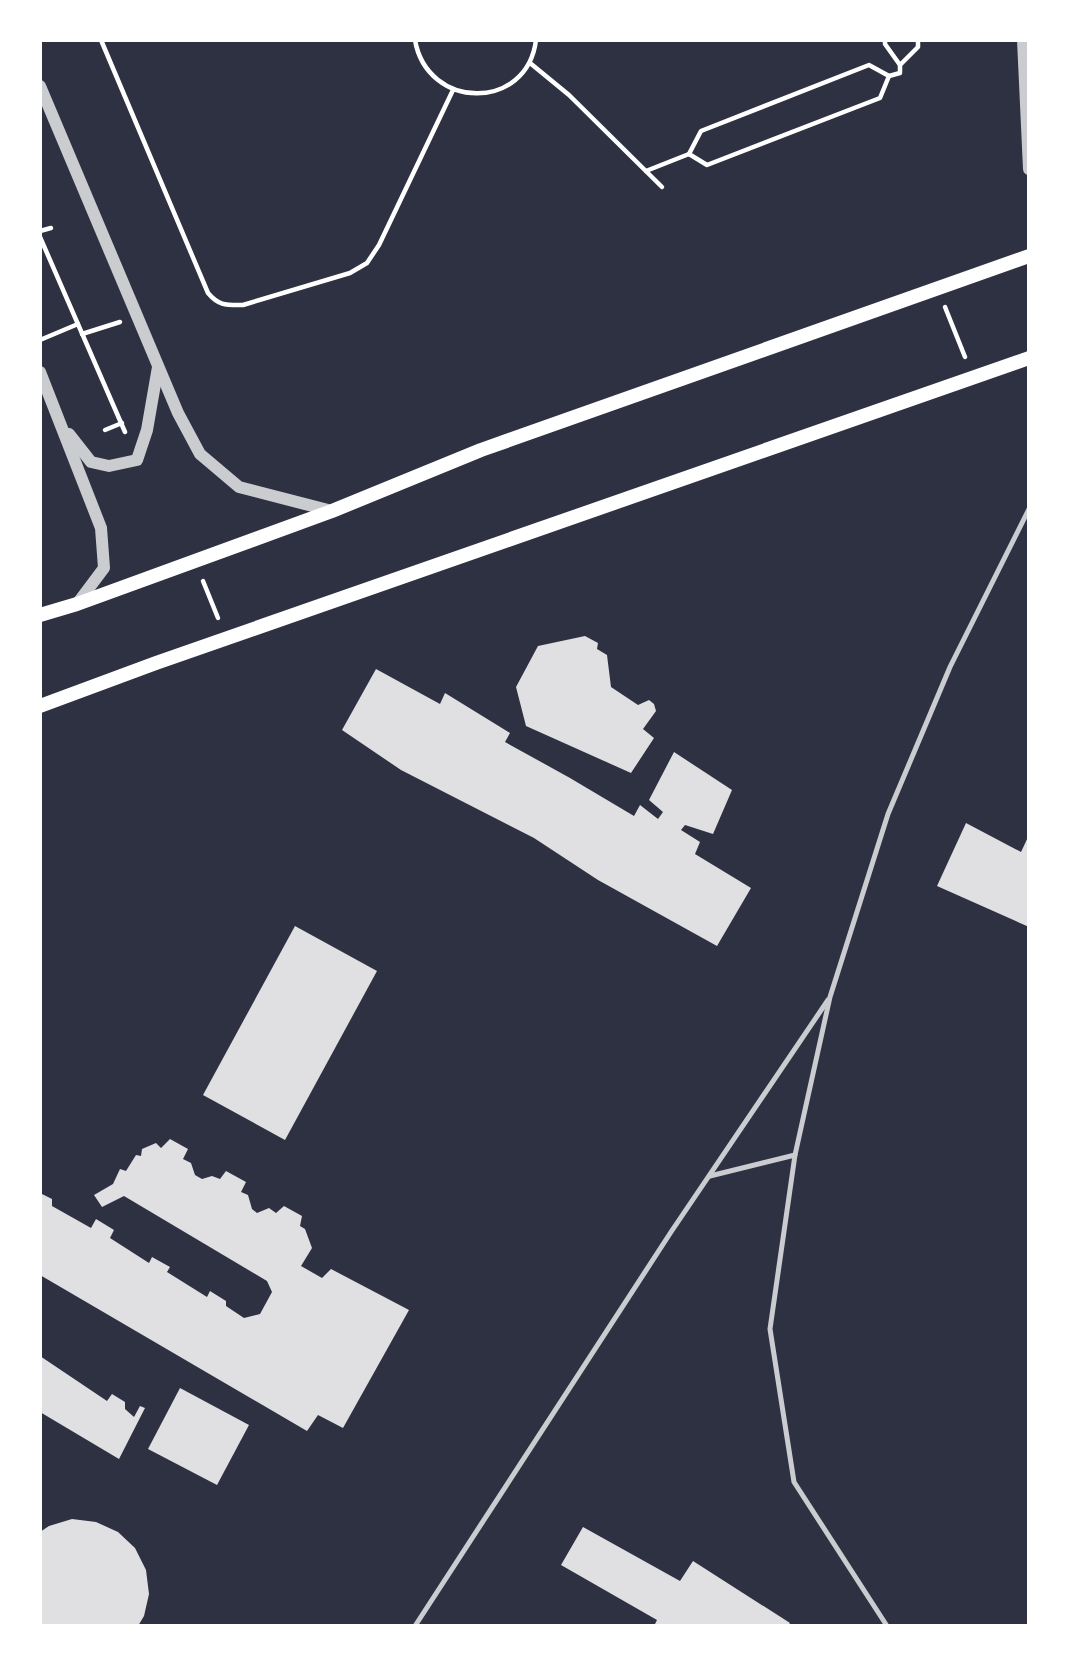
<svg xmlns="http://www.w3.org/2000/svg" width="1069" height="1666" font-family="'Golos Text',sans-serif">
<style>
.building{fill:#e0e0e3}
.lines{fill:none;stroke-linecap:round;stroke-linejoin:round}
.path{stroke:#fff;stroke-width:4.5}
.service{stroke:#caccd0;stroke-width:5}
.tertiary{stroke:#caccd0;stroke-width:12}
.secondary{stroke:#fff;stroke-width:14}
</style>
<rect width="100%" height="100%" fill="#2d3142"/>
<g class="building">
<path d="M585 636 598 643 597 649 607 655 611 687 638 705 649 700 654 704 656 711 643 729 654 738 631 773 526 726 516 687 538 646Z"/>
<path d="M376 669 440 704 445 693 510 733 505 742 570 778 634 816 640 805 658 819 663 812 649 800 674 752 732 790 713 834 685 825 681 830 700 842 695 854 751 888 717 946 598 880 534 838 401 770 342 730Z"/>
<path d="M966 823 1021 852 1029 835V927L937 886Z"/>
<path d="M295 926 377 971 285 1140 203 1095Z"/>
<path d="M170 1139 188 1149 183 1159 191 1163 195 1175 202 1179 212 1176 220 1179 226 1171 246 1182 241 1192 248 1195 252 1209 257 1213 269 1208 276 1213 284 1206 302 1216 300 1226 305 1229 312 1248 301 1266 322 1278 331 1269 409 1310 343 1428 318 1415 307 1431 40 1275V1193L52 1199V1206L91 1228 96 1219 114 1230 110 1238 149 1263 152 1257 170 1267 167 1272 207 1297 210 1291 226 1301V1306L244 1318 260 1314 272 1292 267 1281 124 1196 102 1207 94 1195 113 1184 120 1169 126 1171 136 1155 141 1156 142 1149 156 1143 161 1148Z"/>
<path d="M40 1356 107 1401 112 1394 125 1402V1409L134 1417 140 1406 145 1408 119 1459 40 1412Z"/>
<path d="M180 1388 249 1425 217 1485 148 1449Z"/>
<path d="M72 1519 96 1522 118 1532 135 1548 146 1570 149 1594 144 1616 138 1626H40V1532L49 1526Z"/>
<path d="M583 1527 680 1581 693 1561 790 1623 788 1626H654L657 1620 561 1565Z"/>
</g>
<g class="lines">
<g class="path">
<path d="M101 40 208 293C219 306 226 305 243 305L350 273 367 263 379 245 453 90"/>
<path d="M415 40C427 110 527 112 536 40"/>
<path d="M885 40V44L900 65 918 47V40"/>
<path d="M530 63 569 95 662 187"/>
<path d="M889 76 880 98 707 165 689 154 701 131 869 65 889 76 900 73V65"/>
<path d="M646 171 689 154"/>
<path d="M40 231 51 228"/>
<path d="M40 237 125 432"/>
<path d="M945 307 965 357"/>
<path d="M82 334 120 322"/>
<path d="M40 340 78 324"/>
<path d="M105 430 122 423"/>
<path d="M203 581 218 618"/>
</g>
<g class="service">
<path d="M710 1176 795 1155"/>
<path d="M415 1626 671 1232 828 1000"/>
<path d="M887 1626 794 1482 770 1329 795 1155 830 997 888 814 950 667 1029 509"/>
</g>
<g class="tertiary">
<path d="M1023 40 1029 169"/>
<path d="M40 86 178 413 200 454 239 487 332 511"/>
<path d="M40 372 101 528 104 568 77 604"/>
<path d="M69 434 91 462 109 466 137 460 147 430 158 367"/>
</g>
<g class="secondary">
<path d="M40 615 77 604 332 511 481 450 1029 256"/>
<path d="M40 706 156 663 1029 358"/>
</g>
</g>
<rect width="1069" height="1666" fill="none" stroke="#ffffff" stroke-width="84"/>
</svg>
